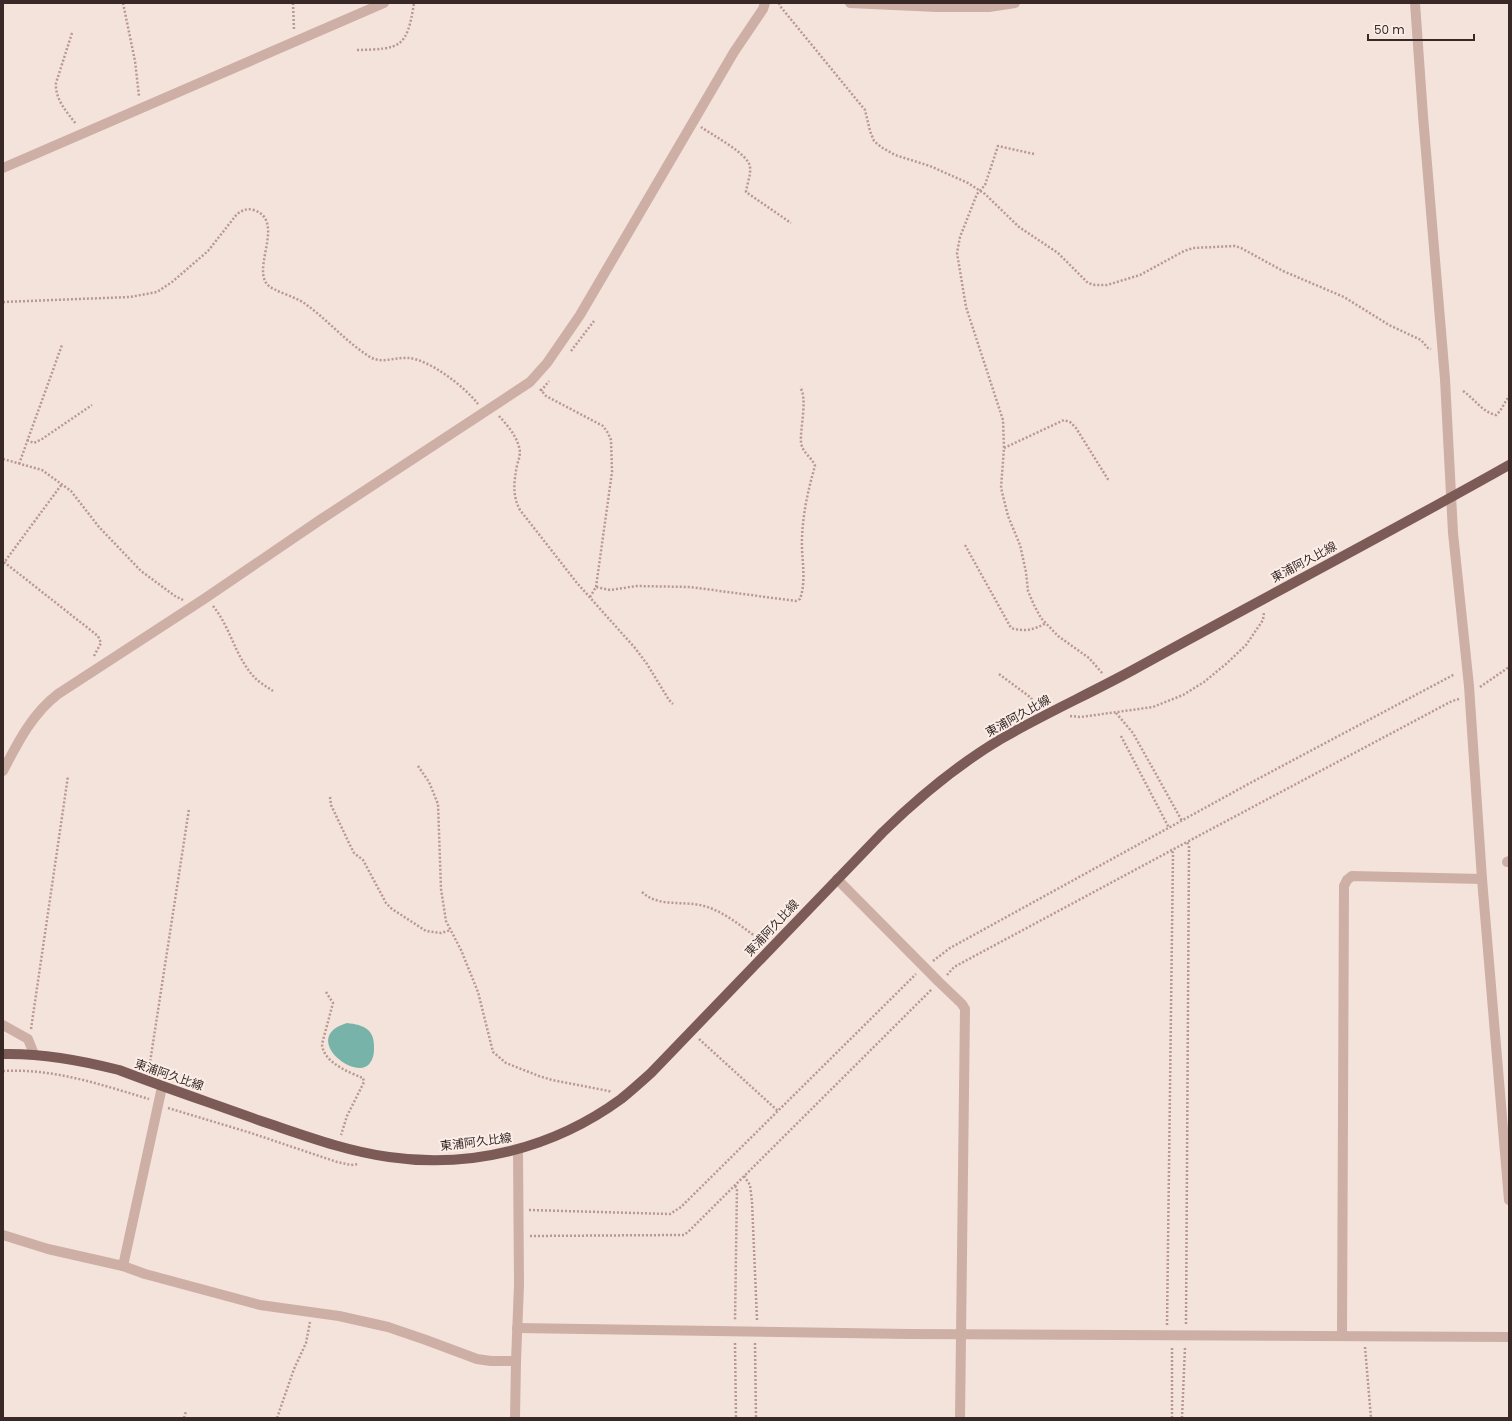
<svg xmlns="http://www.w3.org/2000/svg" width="1512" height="1421" font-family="Poppins,'Noto Sans JP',sans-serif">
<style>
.water{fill:#77b3a9}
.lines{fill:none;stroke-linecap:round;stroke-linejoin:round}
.path{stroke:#b99890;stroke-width:2.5;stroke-dasharray:2 2;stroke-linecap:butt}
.minor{stroke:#cdafa6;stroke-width:10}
.major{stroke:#7c5b57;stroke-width:10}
.labels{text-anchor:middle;stroke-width:4;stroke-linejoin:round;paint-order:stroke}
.street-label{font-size:12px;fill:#382927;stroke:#fbeee8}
</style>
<rect width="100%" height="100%" fill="#f4e3db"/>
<path class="water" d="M347 1023C364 1025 375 1029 374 1049 374 1054 373 1059 370 1063 356 1083 299 1037 347 1023Z"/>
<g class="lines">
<g class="path">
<path d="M123 3 135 61 139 96"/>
<path d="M293 3 294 30"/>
<path d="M779 3 780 6 865 110 870 131 874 141 881 147 895 155 930 166 968 183 985 194 1019 227 1058 253 1088 283 1095 285H1107L1140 275 1184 251 1193 248 1235 246 1241 248 1283 271 1344 297 1389 325 1421 340 1428 348 1431 349"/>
<path d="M72 33 56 83C55 99 66 111 76 124"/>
<path d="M357 50C401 49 407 48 414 3"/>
<path d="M701 127C712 135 749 154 750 167 751 175 747 184 746 192L791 223"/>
<path d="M1034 154 998 146 985 185 977 194 960 237 957 253 966 307 1003 420 1004 448 1001 488 1008 516 1020 545 1026 572 1028 591 1034 605 1041 618 1058 636 1089 658 1103 674"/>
<path d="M3 302 130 297 157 292 172 282 208 251 237 214C243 210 247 208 254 210 289 222 244 277 274 289 283 294 295 297 304 303 327 319 346 342 370 357 382 364 395 357 408 358 429 359 465 387 478 404"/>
<path d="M571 351 594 321"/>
<path d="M540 389 546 396 603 426 608 433 611 440 612 472 596 587"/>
<path d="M541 391 549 381"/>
<path d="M1463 391C1475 399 1482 412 1496 415L1500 411 1509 396"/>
<path d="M499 416C507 425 516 435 519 447 521 453 519 459 517 465 514 482 512 495 520 510L577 583 635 648 647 664 669 700 673 704"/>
<path d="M27 440 34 443 42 439 92 405"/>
<path d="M1004 448 1064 420 1070 422 1076 428 1109 481"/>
<path d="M3 459 42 470 71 491 99 527 141 571 175 596 183 600"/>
<path d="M19 464 62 345"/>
<path d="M965 545 1011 628C1024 632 1034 630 1046 623"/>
<path d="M4 562 98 636 101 643 94 656"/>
<path d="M3 564 62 484"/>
<path d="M590 597 596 587 610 590 637 586 690 587 796 601 800 599C807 579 801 558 802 538 803 513 808 490 815 466 812 457 802 453 801 442 800 427 808 399 800 387"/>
<path d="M213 606C231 628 235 657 255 678 260 683 267 687 273 691"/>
<path d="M999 674 1030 697 1038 707"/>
<path d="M1480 687 1509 667"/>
<path d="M1116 713 1133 733 1182 821"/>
<path d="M1070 716 1081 717 1153 707 1183 695 1204 682 1226 664 1246 645 1263 620 1264 612"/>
<path d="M1121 736 1169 828"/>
<path d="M418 766 429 782 438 804 441 889 446 921 461 950 478 992 493 1052 506 1063 539 1076 552 1080 609 1091 611 1093"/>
<path d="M330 797 331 805 349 843 354 853 363 860 386 903 392 909 426 931 441 933 451 930"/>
<path d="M642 892C659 908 683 900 704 906 726 912 744 929 762 941"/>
<path d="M933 961 950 948 1252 782 1455 674"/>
<path d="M947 975 954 967 1187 842"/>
<path d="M326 992 333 1003 322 1044C323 1062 348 1072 363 1078L364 1082 347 1116 341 1135"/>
<path d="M31 1029 68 776"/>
<path d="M699 1039 778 1111"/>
<path d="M149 1069 189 809"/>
<path d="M3 1071C53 1068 102 1085 149 1099"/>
<path d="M168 1108 251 1133 337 1162 351 1165 358 1164"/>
<path d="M744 1176 750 1185 752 1202 757 1320"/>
<path d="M735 1186 737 1188 735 1320"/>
<path d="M529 1210 670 1214 681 1207 916 974"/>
<path d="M530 1236 677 1235H684L688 1232 932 989"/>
<path d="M1186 1324 1189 846 1187 842 1452 701 1459 699"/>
<path d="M1167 1325 1173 853 1171 849"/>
<path d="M735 1343 736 1418"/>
<path d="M755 1343 756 1418"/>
<path d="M1365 1347 1371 1418"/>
<path d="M184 1418 186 1411"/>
<path d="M277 1418 294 1369 306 1343 310 1322"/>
<path d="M1172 1418V1347"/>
<path d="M1182 1418 1185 1347"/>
</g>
<g class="minor">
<path d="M850 3 937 7H989L1015 3"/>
<path d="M1415 3 1423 116 1445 379 1453 533 1469 686 1482 879 1509 1200"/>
<path d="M3 168 384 3"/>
<path d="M3 771C18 742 32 714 58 694L204 599 320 520 530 382 547 363 580 315 734 52 763 9 765 3"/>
<path d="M1507 862 1509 861"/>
<path d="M837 879 939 982 962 1004 965 1009 960 1418"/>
<path d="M3 1025 28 1039 34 1054"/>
<path d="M3 1235 48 1249 123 1266 145 1274 260 1305 339 1316 388 1327 426 1340 477 1359 491 1361H516"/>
<path d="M123 1266 162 1087"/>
<path d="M517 1328 909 1334 1509 1337"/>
<path d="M1342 1335 1344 886 1347 880 1352 876 1482 879"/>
<path d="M515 1418 516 1361 519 1285 518 1150"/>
</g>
<path class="major" d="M3 1054C43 1053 80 1060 119 1070 166 1088 214 1104 261 1121 303 1135 345 1151 389 1157 471 1169 554 1148 621 1099 631 1091 641 1082 651 1073L883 832C919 797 957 765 1001 739 1044 714 1089 694 1133 670 1258 601 1385 535 1509 465"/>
</g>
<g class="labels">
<g class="street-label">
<text transform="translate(1304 562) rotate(-28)" y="4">東浦阿久比線</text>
<text transform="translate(1018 716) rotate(-29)" y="4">東浦阿久比線</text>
<text transform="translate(772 928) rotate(-47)" y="4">東浦阿久比線</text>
<text transform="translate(169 1075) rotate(19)" y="4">東浦阿久比線</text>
<text transform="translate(476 1142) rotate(-7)" y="4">東浦阿久比線</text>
</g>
</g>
<rect width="1512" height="1421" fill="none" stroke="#382927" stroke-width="8"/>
<path d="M1368 34v6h106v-6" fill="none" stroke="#382927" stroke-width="2"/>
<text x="1374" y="34" font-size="12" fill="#382927" stroke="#fbeee8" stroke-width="3" paint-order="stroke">50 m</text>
</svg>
